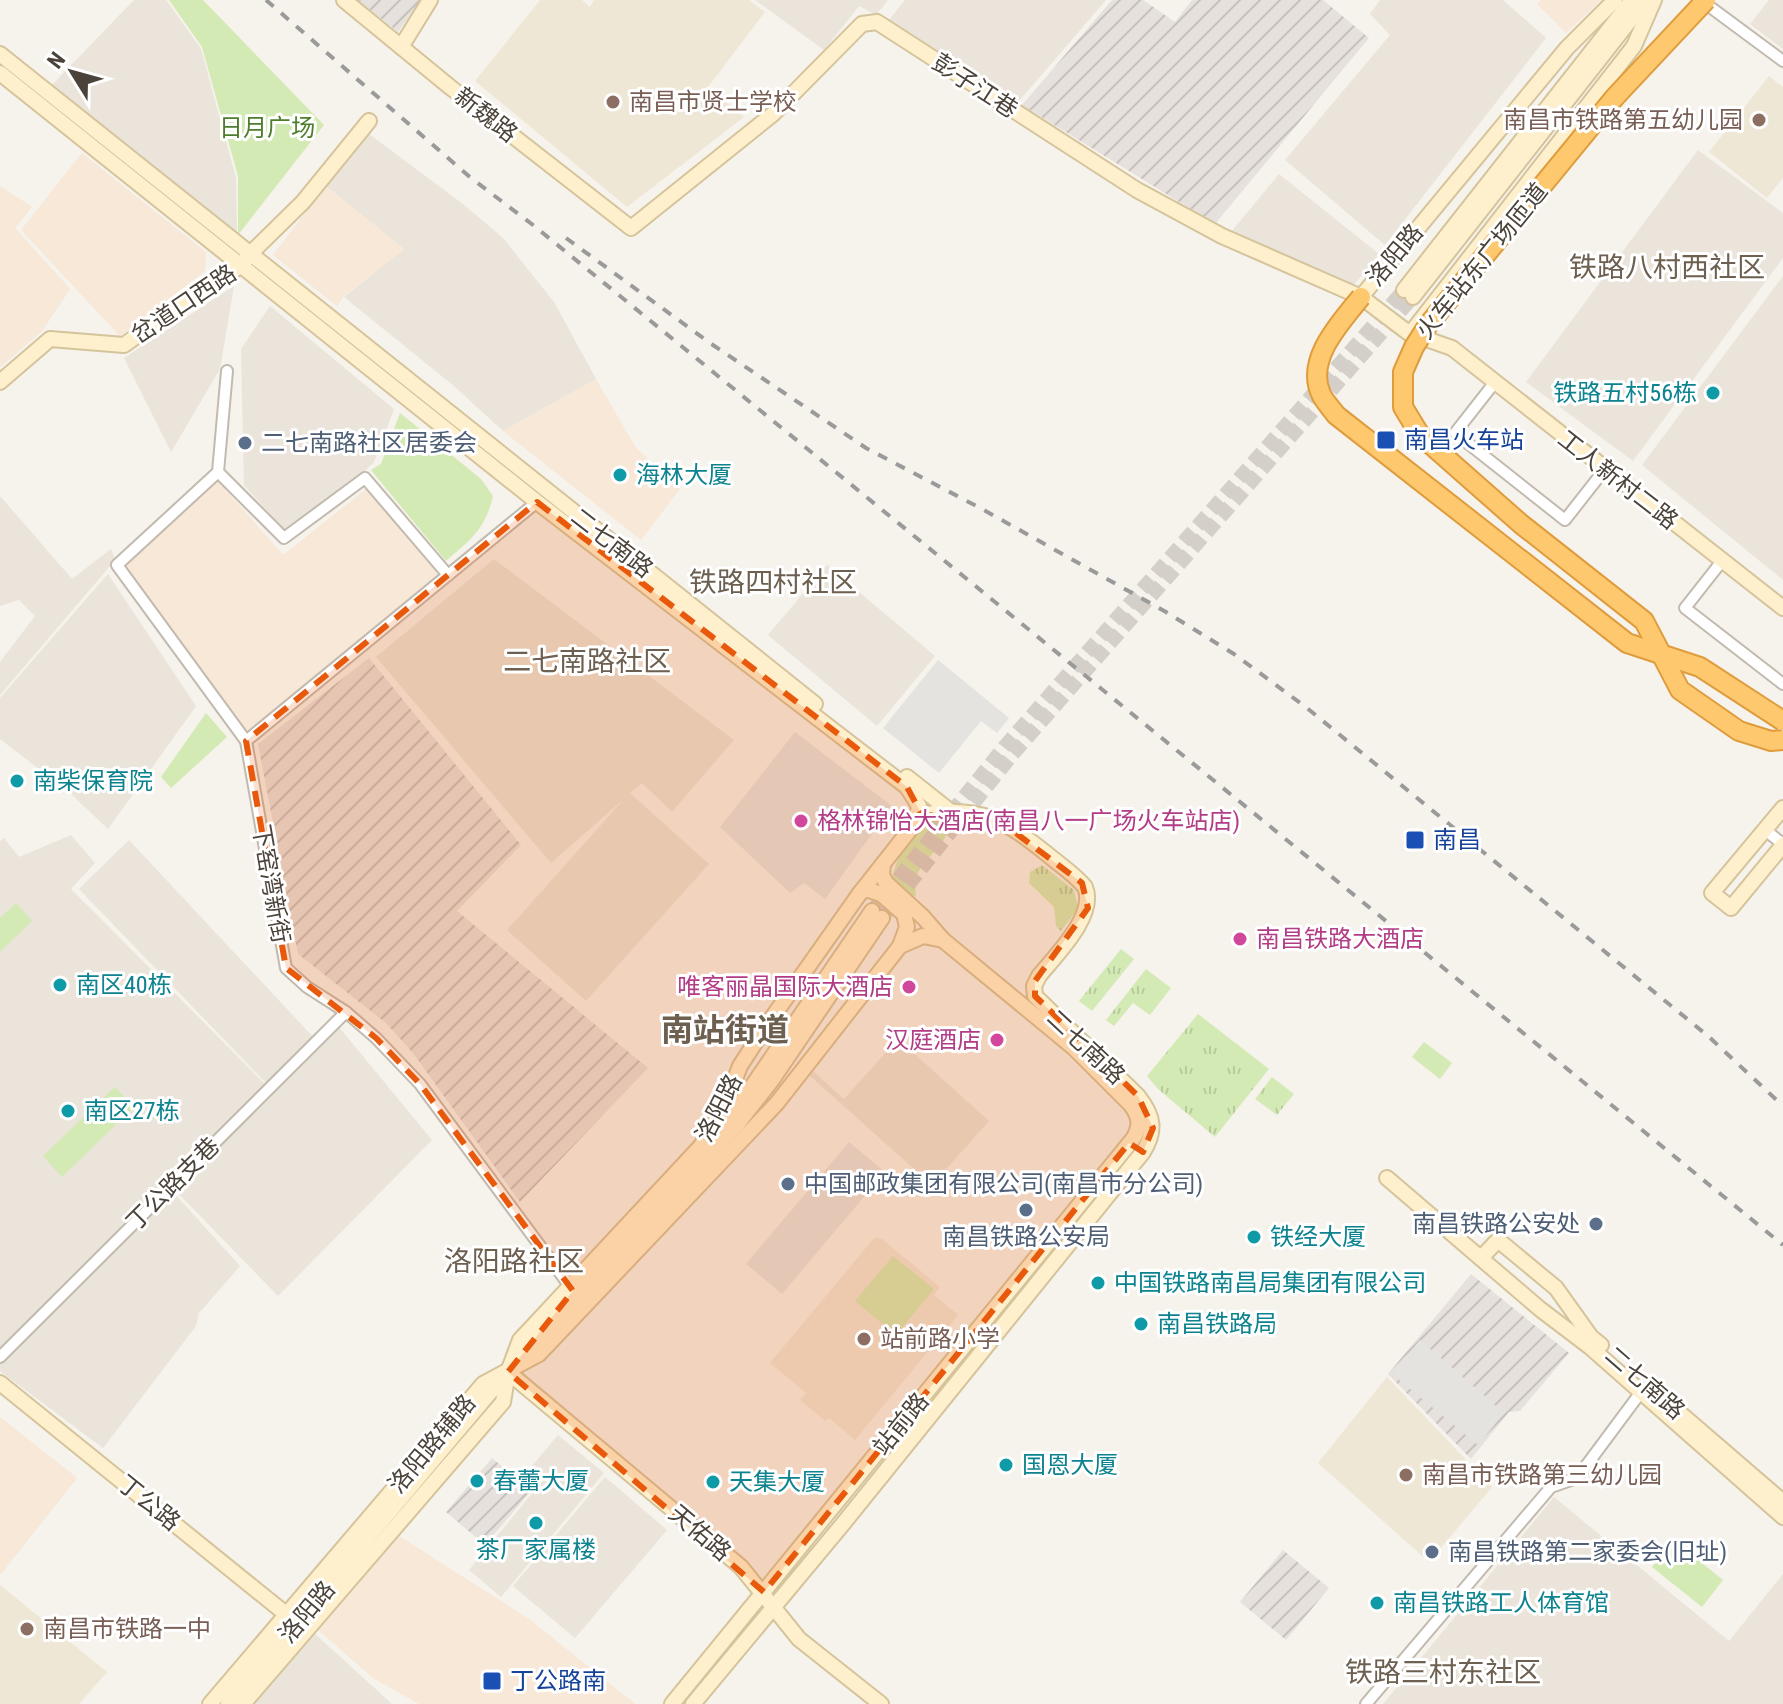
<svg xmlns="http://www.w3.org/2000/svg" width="1783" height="1704" font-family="'Roboto Condensed','Noto Sans SC',sans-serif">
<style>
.residential{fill:#eae4da}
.commercial{fill:#f7e8d8}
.industrial{fill:url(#industrial-furrows)}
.education{fill:#efe7d6}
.grass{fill:url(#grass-tufts)}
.park{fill:#d4eab5}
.parking{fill:#e5e3e0}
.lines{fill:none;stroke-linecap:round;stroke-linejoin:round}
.secondary-tunnel{stroke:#d4cfc8;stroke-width:14;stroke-dasharray:14 7;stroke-linecap:butt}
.street-casing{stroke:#c2baae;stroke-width:14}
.secondary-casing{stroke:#d5c49b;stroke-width:18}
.street{stroke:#fff;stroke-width:10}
.secondary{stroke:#fff0cd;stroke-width:14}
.rail{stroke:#9a9a9a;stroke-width:4;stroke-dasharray:10 10;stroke-linecap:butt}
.highway-bridge-casing{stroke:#df9c3d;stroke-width:22;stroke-linecap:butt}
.highway-bridge{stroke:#fec86f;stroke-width:18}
.marked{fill:#e8590c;fill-opacity:0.2;stroke:#e8590c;stroke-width:6;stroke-dasharray:16 10;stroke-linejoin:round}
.education-dot{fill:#8d6e63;stroke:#fff;stroke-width:3}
.culture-dot{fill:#0f9aa8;stroke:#fff;stroke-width:3}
.transit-dot{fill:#1a4fb4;stroke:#fff;stroke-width:3}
.service-dot{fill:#5c6f8a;stroke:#fff;stroke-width:3}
.hotel-dot{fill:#d1479c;stroke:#fff;stroke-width:3}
.labels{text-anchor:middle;stroke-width:6;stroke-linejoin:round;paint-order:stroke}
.street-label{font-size:24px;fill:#4b4339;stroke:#fff}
.education-label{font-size:24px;fill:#785e54;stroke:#fff;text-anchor:start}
.park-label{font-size:24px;fill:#4e7e2b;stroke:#fff}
.culture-label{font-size:24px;fill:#0d838f;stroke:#fff;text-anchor:start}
.transit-label{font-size:24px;fill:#164399;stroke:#fff;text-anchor:start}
.service-label{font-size:24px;fill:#4e5e75;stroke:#fff;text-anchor:start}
.hotel-label{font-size:24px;fill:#b23c85;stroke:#fff;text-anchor:start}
.quarter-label{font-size:28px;fill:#6e6050;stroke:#fff}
.district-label{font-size:32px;font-weight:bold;fill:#6e6050;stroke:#fff}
</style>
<defs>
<pattern id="industrial-furrows" width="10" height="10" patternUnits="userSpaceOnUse" patternTransform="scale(2)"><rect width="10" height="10" fill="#e6e1dd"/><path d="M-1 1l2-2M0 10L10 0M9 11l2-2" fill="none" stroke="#c7c2be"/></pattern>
<pattern id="grass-tufts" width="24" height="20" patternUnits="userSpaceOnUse" patternTransform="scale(2)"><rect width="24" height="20" fill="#d4eab5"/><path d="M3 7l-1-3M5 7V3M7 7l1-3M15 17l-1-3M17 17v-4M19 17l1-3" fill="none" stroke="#b8ca9c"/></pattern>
</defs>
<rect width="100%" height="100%" fill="#f6f2ec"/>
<g class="residential">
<path d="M134 0H166L201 49 236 178 237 235 51 86Z"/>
<path d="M755 0H888L876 15 859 6 824 50Z"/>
<path d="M905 0H1106L1019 101 888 21Z"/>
<path d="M1380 0H1503L1546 38 1385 245 1285 160 1390 35 1370 14Z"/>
<path d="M1769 0H1783V49L1750 24Z"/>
<path d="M369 134 463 204 503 238 554 302 596 379 503 431 454 386 344 297 404 249 326 186Z"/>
<path d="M1698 150 1783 213V258L1633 461 1526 382Z"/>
<path d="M1279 174 1379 254 1353 286 1231 232Z"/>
<path d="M1783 276V580L1642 465Z"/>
<path d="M234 286 220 369 171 452 124 358Z"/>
<path d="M270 306 394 409 374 462 293 540 244 485 241 349Z"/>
<path d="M0 496 72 579 111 549 115 560 0 695V662L35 616 19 600 0 606Z"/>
<path d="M494 559 734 740 672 812 642 783 630 793 709 864 586 1001 507 930 624 799 551 863 376 657Z"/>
<path d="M827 565 935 656 877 726 768 635Z"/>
<path d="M108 574 196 706 108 829 69 792 0 739V698Z"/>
<path d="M71 835 95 863 71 889 269 1088 0 1357V841L4 838 19 857Z"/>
<path d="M129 840 315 1039 268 1085 79 889Z"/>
<path d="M338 1026 432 1140 278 1296 176 1191Z"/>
<path d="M898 1039 989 1121 932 1185 809 1075 813 1071 844 1099Z"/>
<path d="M172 1191 240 1266 199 1313 196 1326 103 1448 0 1371V1364Z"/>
<path d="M558 1435 604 1473 501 1597 469 1570 534 1491 521 1479Z"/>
<path d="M605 1477 667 1530 575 1638 513 1586Z"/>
<path d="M1554 1497 1729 1641 1783 1574V1704H1383Z"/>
<path d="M314 1633 392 1704H252Z"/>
</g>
<g class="commercial">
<path d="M1541 0H1601L1566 33 1537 4Z"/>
<path d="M82 153 206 252 205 271 120 336 21 230Z"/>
<path d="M0 186 32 207 15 228 70 289 42 331 0 367Z"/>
<path d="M326 186 405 249 344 296 337 306 273 255Z"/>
<path d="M596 379 636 448 680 489 641 540 503 431Z"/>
<path d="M218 481 283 555 366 489 440 575 248 733 125 566Z"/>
<path d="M0 1417 77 1478 1 1574 0 1573Z"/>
<path d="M399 1536 529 1619 635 1704H419L373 1678 317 1629Z"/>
</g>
<g class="industrial">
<path d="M358 0H421L398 32Z"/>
<path d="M1112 0H1143L1175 22 1192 0H1323L1369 38 1215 224 1022 105Z"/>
<path d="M369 658 521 845 457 911 648 1068 520 1202 413 1053 386 1023 298 954 258 744Z"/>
<path d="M1471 1274 1569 1353 1520 1411 1509 1412 1471 1459 1388 1374Z"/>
<path d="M492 1458 531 1491 485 1545 446 1512Z"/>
<path d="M1283 1550 1329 1588 1286 1640 1240 1602Z"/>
</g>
<g class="education">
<path d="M540 0H582L590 7 594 0H749L765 12 708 87 744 117 627 207 475 81Z"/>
<path d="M1769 76 1783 87V178L1767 198 1709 152Z"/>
<path d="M875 1237 882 1239 940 1287 934 1295 958 1315 855 1440 829 1418 825 1421 800 1400 806 1393 770 1363Z"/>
<path d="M1387 1377 1492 1487 1429 1562 1318 1463Z"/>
<path d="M0 1585 107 1672 79 1704H0Z"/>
</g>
<g class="grass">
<path d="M1042 865 1074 890 1078 908 1061 931 1056 926 1054 907 1029 883 1030 872Z"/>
<path d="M1121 949 1134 959 1092 1011 1079 1001Z"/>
<path d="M1146 969 1171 988 1150 1015 1133 1003 1114 1026 1106 1020Z"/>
<path d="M1198 1014 1269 1069 1215 1137 1158 1089 1147 1076Z"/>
<path d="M1272 1077 1294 1094 1277 1115 1255 1099Z"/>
</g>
<g class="park">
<path d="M169 0H203L324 125 238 235V176L202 47Z"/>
<path d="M400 413 481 479 493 496C485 530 471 539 446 561L371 470 381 464Z"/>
<path d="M206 713 227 737 171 788 161 777Z"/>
<path d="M935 818C966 831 928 854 920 869 915 878 915 885 916 895L910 899 892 886C892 859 912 832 935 818Z"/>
<path d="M16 903 32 921 0 952V918Z"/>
<path d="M1424 1042 1452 1063 1440 1079 1412 1057Z"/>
<path d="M115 1087 134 1107 62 1177 43 1156Z"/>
<path d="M893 1256 934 1289 896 1335 855 1301Z"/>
<path d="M1673 1540 1723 1580 1702 1607 1652 1567Z"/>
</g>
<g class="parking">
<path d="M938 660 1009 718 997 733 981 721 939 773 883 728Z"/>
<path d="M795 732 892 806 825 899 804 883 790 893 720 827Z"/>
<path d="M849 1142 885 1172 782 1294 746 1264Z"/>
<path d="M1420 1340 1504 1413 1478 1445 1392 1374Z"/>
</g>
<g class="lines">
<g class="secondary-tunnel">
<path d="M872 911 1004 747 1404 290"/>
<path d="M882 918 1013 754 1413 297"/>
</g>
<defs>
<g id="street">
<path d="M1702 1 1783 61"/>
<path d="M227 371 218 472 117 565 246 741"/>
<path d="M1495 382 1455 433 1565 520 1605 469"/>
<path d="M218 472 284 538 365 478 448 575"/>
<path d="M537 502 246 741 286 968 307 987 346 1012 376 1038 420 1084 572 1289"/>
<path d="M1722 561 1685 608 1783 684"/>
<path d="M1765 830 1783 844"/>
<path d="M0 1357 346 1012"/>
<path d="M1366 1704 1551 1487 1577 1478 1641 1392"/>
</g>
<g id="secondary">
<path d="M344 0 450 87 631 228 773 114 862 24 877 22 1137 190 1222 236 1361 297"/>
<path d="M1615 0 1567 48 1361 297 1410 334 1634 46 1654 0"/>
<path d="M401 47 430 0"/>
<path d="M0 54 815 704"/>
<path d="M0 73 537 502 907 787 919 806 916 822 860 893 762 1032 740 1066 725 1105 701 1146 520 1340 508 1372 503 1402 243 1704"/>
<path d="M1404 290 1632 0"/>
<path d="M1413 297 1646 0"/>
<path d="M1412 334 1452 348 1783 608"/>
<path d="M0 382 50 339 124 345 200 291 242 265 249 255 303 202 369 121"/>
<path d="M907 777 950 811"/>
<path d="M1783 808 1712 893 1731 908 1783 845"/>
<path d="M860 893 866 889 881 894 904 914 907 927 900 946"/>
<path d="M725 1126 872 911"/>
<path d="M1387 1178 1540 1309 1590 1347 1783 1517"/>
<path d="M1482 1257 1498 1240 1556 1288 1591 1337 1601 1345"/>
<path d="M517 1361 736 1126 772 1080 882 918"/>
<path d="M508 1372 741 1567 799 1639 881 1704"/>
<path d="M0 1383 292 1619"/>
<path d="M1674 1408 1783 1502"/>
<path d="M210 1704 483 1384 539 1354 777 1103 900 946 923 936 943 940"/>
<path d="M228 1704 503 1377"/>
<path d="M672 1704 1133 1139C1141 1126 1140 1117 1131 1105L1073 1047 943 940 923 917 886 883 882 875 883 864"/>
<path d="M693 1704 842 1525 1143 1152C1156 1131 1154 1116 1138 1096L1035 996 1034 986 1039 976C1056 955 1097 915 1085 887 1076 876 1063 867 1052 858 1022 834 998 813 958 812 941 811 930 811 916 822"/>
</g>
</defs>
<use href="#street" class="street-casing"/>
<use href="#secondary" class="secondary-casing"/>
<use href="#street" class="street"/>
<use href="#secondary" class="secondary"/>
<g class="rail">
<path d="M266 0 471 178 533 225 1783 1245"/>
<path d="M566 238 710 343 866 448 982 509 1166 612 1234 654 1307 708 1708 1036 1783 1106"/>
</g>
<defs>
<g id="highway-bridge">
<path d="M1706 0 1615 97 1428 325 1414 347 1403 372V407L1420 435 1521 524 1644 621 1680 690 1739 731 1771 741 1783 740"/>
<path d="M1361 297C1341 322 1305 359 1321 394 1324 401 1331 408 1336 415L1627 643 1700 667 1783 721"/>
</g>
</defs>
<use href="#highway-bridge" class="highway-bridge-casing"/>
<use href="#highway-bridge" class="highway-bridge"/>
</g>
<path class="marked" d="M537 502 907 787 922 815 996 818 1082 883 1088 908 1035 981V996L1138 1096 1153 1128 1143 1152 1129 1143 764 1592 508 1372 573 1291 420 1084 376 1038 286 968 246 741Z"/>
<g class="education-dot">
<circle cx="613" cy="102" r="8"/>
<circle cx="1759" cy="120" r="8"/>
<circle cx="864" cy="1339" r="8"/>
<circle cx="1406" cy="1475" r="8"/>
<circle cx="27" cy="1629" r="8"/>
</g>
<g class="culture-dot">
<circle cx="1713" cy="393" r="8"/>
<circle cx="620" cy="475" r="8"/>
<circle cx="17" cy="781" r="8"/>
<circle cx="60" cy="985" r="8"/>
<circle cx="68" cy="1111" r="8"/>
<circle cx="1254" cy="1237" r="8"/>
<circle cx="1098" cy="1283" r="8"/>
<circle cx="1141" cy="1324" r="8"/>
<circle cx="1006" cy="1465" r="8"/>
<circle cx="477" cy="1481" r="8"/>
<circle cx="713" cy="1482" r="8"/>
<circle cx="536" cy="1523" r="8"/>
<circle cx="1377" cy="1603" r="8"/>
</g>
<g class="transit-dot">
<rect x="1376" y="430" width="20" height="20" rx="4"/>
<rect x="1405" y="830" width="20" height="20" rx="4"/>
<rect x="482" y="1671" width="20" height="20" rx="4"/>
</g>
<g class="service-dot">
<circle cx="245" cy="443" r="8"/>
<circle cx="788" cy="1184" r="8"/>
<circle cx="1026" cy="1210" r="8"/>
<circle cx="1596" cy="1224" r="8"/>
<circle cx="1432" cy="1552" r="8"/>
</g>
<g class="hotel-dot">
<circle cx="801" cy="821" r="8"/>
<circle cx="1240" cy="939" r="8"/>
<circle cx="909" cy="987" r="8"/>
<circle cx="997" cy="1040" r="8"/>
</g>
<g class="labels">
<g class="street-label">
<text transform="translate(975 86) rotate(33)" y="8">彭子江巷</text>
<text transform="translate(486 115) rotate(38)" y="8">新魏路</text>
<text transform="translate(1395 255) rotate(-50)" y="8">洛阳路</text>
<text transform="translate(1482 261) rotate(-51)" y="8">火车站东广场匝道</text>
<text transform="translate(184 304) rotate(-34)" y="8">岔道口西路</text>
<text transform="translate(1618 480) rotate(38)" y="8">工人新村二路</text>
<text transform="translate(612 543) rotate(38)" y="8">二七南路</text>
<text transform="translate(271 884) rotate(80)" y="8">下窑湾新街</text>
<text transform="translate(1086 1047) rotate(43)" y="8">二七南路</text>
<text transform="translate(719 1108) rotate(-63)" y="8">洛阳路</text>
<text transform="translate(173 1184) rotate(-45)" y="8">丁公路支巷</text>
<text transform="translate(1645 1383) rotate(41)" y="8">二七南路</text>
<text transform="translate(901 1424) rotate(-51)" y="8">站前路</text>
<text transform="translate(432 1444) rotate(-50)" y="8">洛阳路辅路</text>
<text transform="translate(149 1503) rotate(39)" y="8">丁公路</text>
<text transform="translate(700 1533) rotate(40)" y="8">天佑路</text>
<text transform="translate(307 1612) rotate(-50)" y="8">洛阳路</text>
</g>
<g class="education-label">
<text x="629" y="110">南昌市贤士学校</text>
<text x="1743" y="128" text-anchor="end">南昌市铁路第五幼儿园</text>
<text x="880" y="1347">站前路小学</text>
<text x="1422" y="1483">南昌市铁路第三幼儿园</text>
<text x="43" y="1637">南昌市铁路一中</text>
</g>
<g class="park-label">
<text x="267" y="136">日月广场</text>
</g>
<g class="culture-label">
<text x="1697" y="401" text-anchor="end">铁路五村56栋</text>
<text x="636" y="483">海林大厦</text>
<text x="33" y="789">南柴保育院</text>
<text x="76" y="993">南区40栋</text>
<text x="84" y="1119">南区27栋</text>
<text x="1270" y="1245">铁经大厦</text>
<text x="1114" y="1291">中国铁路南昌局集团有限公司</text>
<text x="1157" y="1332">南昌铁路局</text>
<text x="1022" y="1473">国恩大厦</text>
<text x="493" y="1489">春蕾大厦</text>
<text x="729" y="1490">天集大厦</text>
<text x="536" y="1558" text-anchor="middle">茶厂家属楼</text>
<text x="1393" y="1611">南昌铁路工人体育馆</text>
</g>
<g class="transit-label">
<text x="1404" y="448">南昌火车站</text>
<text x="1433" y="848">南昌</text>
<text x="510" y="1689">丁公路南</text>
</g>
<g class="service-label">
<text x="261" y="451">二七南路社区居委会</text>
<text x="804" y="1192">中国邮政集团有限公司(南昌市分公司)</text>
<text x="1580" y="1232" text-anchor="end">南昌铁路公安处</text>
<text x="1026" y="1245" text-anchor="middle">南昌铁路公安局</text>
<text x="1448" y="1560">南昌铁路第二家委会(旧址)</text>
</g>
<g class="hotel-label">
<text x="817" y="829">格林锦怡大酒店(南昌八一广场火车站店)</text>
<text x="1256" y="947">南昌铁路大酒店</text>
<text x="893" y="995" text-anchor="end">唯客丽晶国际大酒店</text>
<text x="981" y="1048" text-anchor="end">汉庭酒店</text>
</g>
<g class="quarter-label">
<text x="1667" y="277">铁路八村西社区</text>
<text x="773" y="592">铁路四村社区</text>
<text x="587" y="671">二七南路社区</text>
<text x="514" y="1271">洛阳路社区</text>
<text x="1443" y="1682">铁路三村东社区</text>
</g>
<g class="district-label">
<text x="725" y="1041">南站街道</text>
</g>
</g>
<g transform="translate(72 72) rotate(307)" stroke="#ffffff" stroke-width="6" paint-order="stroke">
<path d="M0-6L14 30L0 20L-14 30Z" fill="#4b4339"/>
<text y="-12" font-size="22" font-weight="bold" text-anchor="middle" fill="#4b4339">N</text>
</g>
</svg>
